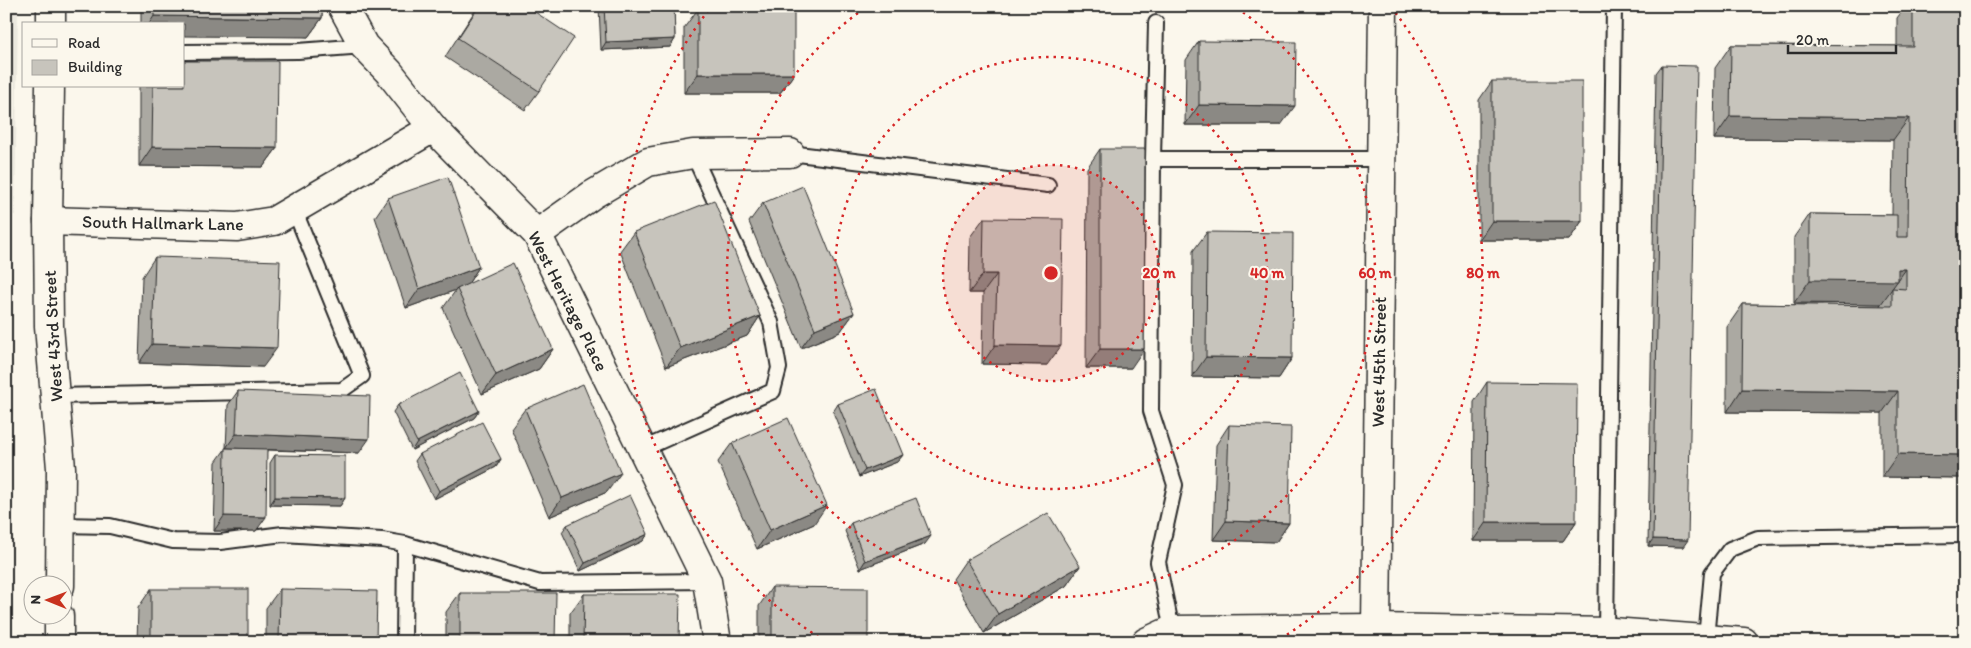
<svg xmlns="http://www.w3.org/2000/svg" width="1971" height="648" font-family="Itim,sans-serif">
<style>
.built{fill:#ebe8de}
.lines{fill:none;stroke-linecap:round;stroke-linejoin:round}
.service-casing{stroke:#2b2b2b;stroke-width:18}
.minor-casing{stroke:#2b2b2b;stroke-width:31}
.service{stroke:#fbf7ec;stroke-width:14}
.minor{stroke:#fbf7ec;stroke-width:28}
.wall{fill:#aba9a2;stroke:#2b2b2b}
.shaded-wall{fill:#8b8984;stroke:#2b2b2b}
.building{fill:#c7c4bc;stroke:#2b2b2b}
.ring{fill:none;stroke:#d62828;stroke-width:2.5;stroke-dasharray:2.5 5}
.labels{text-anchor:middle;stroke-width:4;stroke-linejoin:round;paint-order:stroke}
.street-label{font-size:18px;fill:#2b2b2b;stroke:#fbf7ec}
.centre{fill:#d62828;stroke:#fbf7ec;stroke-width:2.5}
.ring-label{font-size:15px;text-anchor:middle;font-weight:bold;fill:#d62828;stroke:#fbf7ec;stroke-width:4;stroke-linejoin:round;paint-order:stroke}
</style>
<rect width="100%" height="100%" fill="#fbf7ec"/>
<filter id="ink" filterUnits="userSpaceOnUse"><feTurbulence type="fractalNoise" baseFrequency=".02" numOctaves="2"/><feDisplacementMap in="SourceGraphic" scale="10" xChannelSelector="R" yChannelSelector="G"/><feConvolveMatrix kernelMatrix="1 2 1 2 8 2 1 2 1" color-interpolation-filters="sRGB"/></filter>
<g filter="url(#ink)">
<path class="built" d="M6 6H18L15 215 6 214Z"/>
<g class="lines">
<defs>
<g id="service">
<path d="M184 52 298 51 364 46"/>
<path d="M790 153 1048 185"/>
<path d="M1153 159 1156 23"/>
<path d="M55 396 342 390 362 376 294 209"/>
<path d="M643 449 773 391 779 368 771 322 693 154"/>
<path d="M60 525 110 526 173 541 220 542 283 534 382 540 405 544 404 642"/>
<path d="M405 544 540 583 707 581"/>
<path d="M1172 630 1158 562 1175 485 1151 411 1153 159H1381"/>
<path d="M1606 632 1614 6"/>
<path d="M1706 639 1712 573 1730 549 1758 538 1965 535"/>
</g>
<g id="minor">
<path d="M342 6 364 46 389 72 433 128 537 234 707 581 717 642"/>
<path d="M51 24V6"/>
<path d="M50 86 48 221 49 326 61 468 60 586"/>
<path d="M48 221 237 227 274 221 433 128"/>
<path d="M537 234 592 195 648 162 693 154 790 153"/>
<path d="M1376 628 1383 6"/>
<path d="M59 642V616"/>
<path d="M1146 642 1172 630 1376 628 1612 632 1744 642"/>
</g>
</defs>
<use href="#service" class="service-casing"/>
<use href="#minor" class="minor-casing"/>
<use href="#service" class="service"/>
<use href="#minor" class="minor"/>
</g>
<g class="wall">
<path d="M141 6H322V18L308 37 184 24H141Z"/>
<path d="M478 6H526L539 91 525 110 445 57Z"/>
<path d="M600 6H674L675 39 670 47 601 50 599 7Z"/>
<path d="M1906 6H1965V478L1882 477V413L1727 412V327L1743 304 1880 306 1881 304 1794 303V237L1810 214 1892 215 1893 140 1714 139 1715 68 1731 45 1897 46V18Z"/>
<path d="M698 9 794 74 780 93H684V28Z"/>
<path d="M1199 41 1281 125H1185L1186 60Z"/>
<path d="M1662 65 1683 547 1648 546 1656 73Z"/>
<path d="M1492 81 1582 221 1569 240H1479V100Z"/>
<path d="M139 86H184L277 148 263 167 139 166Z"/>
<path d="M1100 149 1131 368H1086L1087 168Z"/>
<path d="M388 198 479 267 468 284 553 349 539 369 482 394 443 308 456 290 406 308 375 217Z"/>
<path d="M763 203 854 313 840 332 801 348 749 222Z"/>
<path d="M984 218 1047 365 982 364 983 293H969L970 237Z"/>
<path d="M634 232 760 316 747 336 666 367 620 251Z"/>
<path d="M1207 232 1292 358 1279 378 1192 377 1193 251Z"/>
<path d="M155 257 263 367 139 363 142 277Z"/>
<path d="M1487 382 1576 522 1563 541H1473L1474 402Z"/>
<path d="M238 391 359 453 267 450 256 531H214L216 462 226 448 228 405Z"/>
<path d="M838 404 903 455 897 462 859 477 833 412Z"/>
<path d="M398 405 479 411 474 418 412 450 393 412Z"/>
<path d="M525 409 607 492 549 517 511 428Z"/>
<path d="M1229 425 1289 523 1276 542 1213 540 1216 445Z"/>
<path d="M732 443 814 524 757 549 718 462Z"/>
<path d="M420 454 501 459 496 467 434 499 415 461Z"/>
<path d="M275 455 345 498 340 506 270 505V463Z"/>
<path d="M851 523 925 544 860 569 845 531Z"/>
<path d="M567 525 648 534 643 541 580 571 562 532Z"/>
<path d="M966 560 1080 566 1066 586 984 633 953 579Z"/>
<path d="M772 587 868 642H759V606Z"/>
<path d="M151 589 248 642H137L138 608Z"/>
<path d="M280 589 376 642H266V608Z"/>
<path d="M460 593 555 642H446V612Z"/>
<path d="M584 594 679 642H570V613Z"/>
</g>
<g class="shaded-wall">
<path d="M154 16 322 18 308 37 184 36V24H149Z"/>
<path d="M675 39 670 47 601 50 606 42Z"/>
<path d="M698 74H794L780 93H684Z"/>
<path d="M1199 105 1295 106 1281 125H1185Z"/>
<path d="M1730 116 1909 118 1893 140 1714 139Z"/>
<path d="M152 147 277 148 263 167 139 166Z"/>
<path d="M1492 221H1582L1569 240H1479Z"/>
<path d="M479 267 466 287 457 289 456 290 406 308 419 289Z"/>
<path d="M1898 269H1906L1881 304 1794 303 1810 280Z"/>
<path d="M983 274H997L983 293H969Z"/>
<path d="M854 313 840 332 801 348 815 329Z"/>
<path d="M760 316 747 336 666 367 680 348Z"/>
<path d="M152 344 277 348 263 367 139 363Z"/>
<path d="M995 345 1061 346 1047 365 982 364Z"/>
<path d="M553 349 539 369 482 394 496 375Z"/>
<path d="M1100 349H1144L1131 368H1086Z"/>
<path d="M1206 357 1292 358 1279 378 1192 377Z"/>
<path d="M1742 389 1898 391 1882 413 1727 412Z"/>
<path d="M479 411 474 418 412 450 417 442Z"/>
<path d="M236 434 369 439 359 453 226 448Z"/>
<path d="M1898 454 1965 455V478L1882 477Z"/>
<path d="M903 455 897 462 859 477 865 470Z"/>
<path d="M501 459 496 467 434 499 439 491Z"/>
<path d="M621 473 607 492 549 517 562 498Z"/>
<path d="M275 497 345 498 340 506 270 505Z"/>
<path d="M827 505 814 524 757 549 770 530Z"/>
<path d="M224 516 266 517 256 531H214Z"/>
<path d="M1226 521 1289 523 1276 542 1213 540Z"/>
<path d="M1486 522H1576L1563 541H1473Z"/>
<path d="M648 534 643 541 580 571 585 563Z"/>
<path d="M931 536 925 544 860 569 865 561Z"/>
<path d="M1653 539 1688 540 1683 547 1648 546Z"/>
<path d="M1080 566 1066 586 984 633 998 614Z"/>
</g>
<g class="building">
<path d="M154 6H322V18L154 16Z"/>
<path d="M479 6H526L574 38 539 91 458 38Z"/>
<path d="M604 6H674L675 39 606 42Z"/>
<path d="M1913 6H1965V455L1898 454V391L1742 389 1743 304 1892 306V288L1906 289V269H1898V281L1810 280V214L1897 215V237H1908L1909 118 1730 116 1731 45 1913 46Z"/>
<rect x="698" y="9" width="96" height="65"/>
<path d="M1199 41 1296 42 1295 106 1199 105Z"/>
<path d="M184 61H278L277 148 152 147 153 86H184Z"/>
<path d="M1662 65 1697 66 1688 540 1653 539Z"/>
<rect x="1492" y="81" width="90" height="140"/>
<path d="M1100 149H1145L1144 349H1100Z"/>
<path d="M448 177 479 267 419 289 388 198Z"/>
<path d="M803 186 854 313 815 329 763 203Z"/>
<path d="M714 200 760 316 680 348 634 232Z"/>
<path d="M984 218 1063 219 1061 346 995 345 997 274H983Z"/>
<path d="M1207 232 1293 233 1292 358 1206 357Z"/>
<path d="M155 257 280 261 277 348 152 344Z"/>
<path d="M513 263 553 349 496 375 457 289Z"/>
<path d="M460 373 479 411 417 442 398 405Z"/>
<path d="M1487 382 1577 383 1576 522H1486Z"/>
<path d="M583 384 621 473 562 498 525 409Z"/>
<path d="M876 389 903 455 865 470 838 404Z"/>
<path d="M238 391 370 396 369 439 236 434Z"/>
<path d="M788 418 827 505 770 530 732 443Z"/>
<path d="M482 422 501 459 439 491 420 454Z"/>
<path d="M1229 425 1291 427 1289 523 1226 521Z"/>
<path d="M225 448 267 449 266 517 224 516Z"/>
<path d="M275 455 345 456V498L275 497Z"/>
<path d="M630 495 648 534 585 563 567 525Z"/>
<path d="M916 498 931 536 865 561 851 523Z"/>
<path d="M1048 513 1080 566 998 614 966 560Z"/>
<path d="M772 587 868 588V642H772Z"/>
<rect x="151" y="589" width="97" height="53"/>
<path d="M280 589 377 591 376 642H279Z"/>
<path d="M460 593H556L555 642H460Z"/>
<path d="M584 594H680L679 642H583Z"/>
</g>
</g>
<circle cx="1051" cy="273" r="108" fill="#d62828" fill-opacity=".12"/>
<g class="ring">
<circle cx="1051" cy="273" r="108"/>
<circle cx="1051" cy="273" r="216"/>
<path d="M1237 8A324 324 0 1 1 865 8"/>
<path d="M825 641A432 432 0 0 1 711 7M1391 7A432 432 0 0 1 1277 641"/>
</g>
<g class="labels">
<g class="street-label">
<text transform="translate(163 223) rotate(1)" y="6">South Hallmark Lane</text>
<text transform="translate(568 301) rotate(63)" y="6">West Heritage Place</text>
<text transform="translate(53 336) rotate(-93)" y="6">West 43rd Street</text>
<text transform="translate(1379 362) rotate(-89)" y="6">West 45th Street</text>
</g>
</g>
<circle cx="1051" cy="273" r="8" class="centre"/>
<g class="ring-label">
<text x="1159" y="278">20 m</text>
<text x="1267" y="278">40 m</text>
<text x="1375" y="278">60 m</text>
<text x="1483" y="278">80 m</text>
</g>
<rect width="1971" height="648" fill="none" stroke="#fbf7ec" stroke-width="25"/>
<rect x="12" y="12" width="1946" height="623" fill="none" stroke="#2b2b2b" stroke-width="2" filter="url(#ink)"/>
<rect x="22" y="22" width="162" height="65" fill="#fbf7ec" stroke="#a8a59f"/>
<rect x="32" y="39" width="25" height="8" fill="#fbf7ec" stroke="#a8a59f"/>
<text x="68" y="48" font-size="15" fill="#2b2b2b">Road</text>
<rect x="32" y="60" width="25" height="15" fill="#c7c4bc" stroke="#a8a59f"/>
<text x="68" y="72" font-size="15" fill="#2b2b2b">Building</text>
<g transform="translate(48 600) rotate(271)"><circle r="24" fill="#fbf7ec" stroke="#a8a59f"/>
<path d="M0-4L9 19L0 12L-9 19Z" fill="#c8321e"/>
<text y="-8" font-size="14" font-weight="bold" text-anchor="middle" fill="#2b2b2b">N</text>
</g>
<path d="M1788 45v8h108v-8" fill="none" stroke="#2b2b2b" stroke-width="2.5"/>
<text x="1796" y="45" font-size="15" fill="#2b2b2b" stroke="#fbf7ec" stroke-width="4" paint-order="stroke">20 m</text>
</svg>
